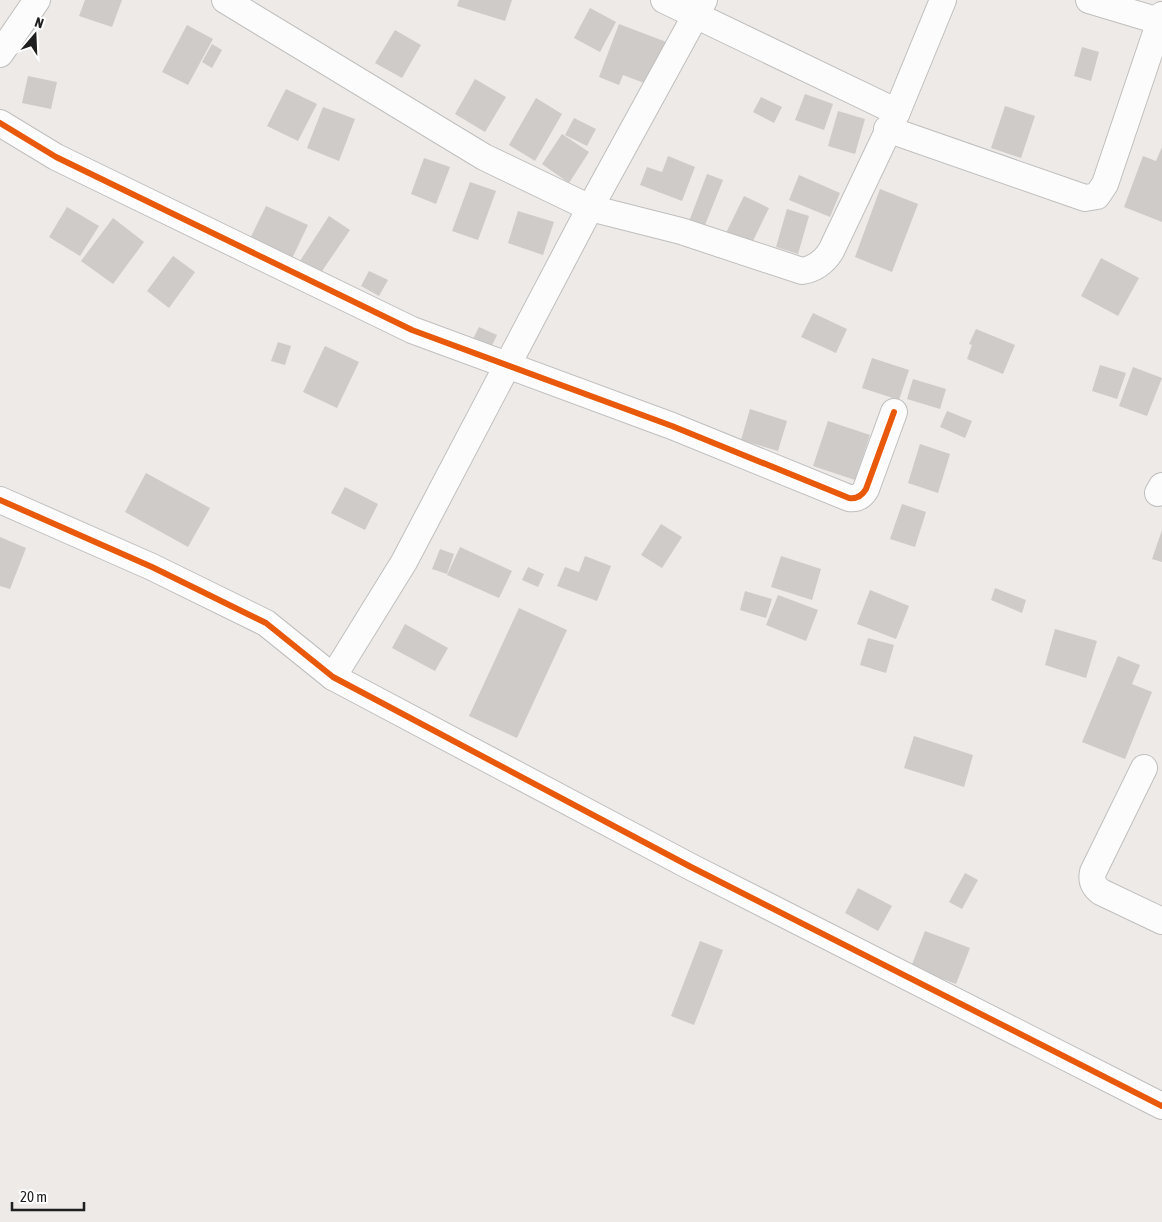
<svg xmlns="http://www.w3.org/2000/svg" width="1162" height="1222" font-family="'Asap Condensed',sans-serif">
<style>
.building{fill:#cecbc9}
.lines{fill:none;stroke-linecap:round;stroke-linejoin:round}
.street-casing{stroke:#c0bfbe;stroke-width:28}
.street{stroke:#fcfcfc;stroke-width:26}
.cycleway-casing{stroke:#fff;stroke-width:9}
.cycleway{stroke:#e8590c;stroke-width:6}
</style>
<rect width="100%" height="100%" fill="#edeae8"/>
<g class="building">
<path d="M85 0H122L112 27 79 16Z"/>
<path d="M459 0H512L505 21 457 6Z"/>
<path d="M590 8 616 22 600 52 574 38Z"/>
<path d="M619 24 669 43 652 86 623 75 619 85 599 77Z"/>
<path d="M187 25 213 39 188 85 162 72Z"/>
<path d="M395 30 421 45 402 78 375 63Z"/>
<path d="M212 44 222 50 212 68 202 62Z"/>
<path d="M1082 47 1099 52 1091 81 1074 76Z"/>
<path d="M28 76 57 82 51 109 22 103Z"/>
<path d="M475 79 506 97 485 132 455 114Z"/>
<path d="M286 89 317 104 298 141 267 126Z"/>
<path d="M805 94 833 104 824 130 795 120Z"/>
<path d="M761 97 782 107 774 123 753 112Z"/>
<path d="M536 98 562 114 535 161 509 145Z"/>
<path d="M1005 106 1035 116 1021 158 991 148Z"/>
<path d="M323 107 355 119 339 161 307 148Z"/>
<path d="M838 111 865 119 855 154 828 146Z"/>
<path d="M574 118 596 129 587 146 565 135Z"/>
<path d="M562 134 589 152 569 183 542 164Z"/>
<path d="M1162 147V222L1124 207 1143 156 1156 161Z"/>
<path d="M668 156 695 167 682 201 640 185 647 167 662 172Z"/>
<path d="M424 158 450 167 436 204 411 194Z"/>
<path d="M707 174 723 180 703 230 688 224Z"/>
<path d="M799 175 840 193 830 217 789 200Z"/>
<path d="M470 182 496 191 478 240 452 231Z"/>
<path d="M880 189 918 204 892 272 855 257Z"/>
<path d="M744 196 769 208 750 247 725 235Z"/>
<path d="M266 206 308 225 287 269 245 249Z"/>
<path d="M67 207 99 226 80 256 49 237Z"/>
<path d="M787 209 809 216 798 254 776 247Z"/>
<path d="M518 211 554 222 543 255 508 243Z"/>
<path d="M329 216 350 230 320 274 300 261Z"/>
<path d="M113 218 144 242 113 284 81 261Z"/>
<path d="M173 256 195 272 169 308 147 291Z"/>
<path d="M1101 258 1139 278 1118 316 1081 296Z"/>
<path d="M369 271 388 280 379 296 361 286Z"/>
<path d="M813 313 847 329 836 353 801 337Z"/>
<path d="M479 327 497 335 485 360 467 351Z"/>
<path d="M976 329 1015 345 1003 374 967 359 972 345 969 344Z"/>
<path d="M278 342 291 346 285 365 271 361Z"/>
<path d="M325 346 359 362 337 408 303 392Z"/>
<path d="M872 358 909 370 899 400 862 388Z"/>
<path d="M1100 365 1126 373 1117 399 1092 391Z"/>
<path d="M1133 367 1162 378 1147 416 1119 406Z"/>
<path d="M913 379 946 389 940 409 907 399Z"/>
<path d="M750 409 787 421 778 451 741 440Z"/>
<path d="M947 411 972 421 965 438 940 427Z"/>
<path d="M828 421 870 435 855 480 813 466Z"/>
<path d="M920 444 950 454 938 493 908 483Z"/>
<path d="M146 473 210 508 188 547 125 512Z"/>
<path d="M345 487 378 504 365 530 331 513Z"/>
<path d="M902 504 926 512 915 547 890 539Z"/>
<path d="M661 524 682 537 662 568 641 555Z"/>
<path d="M1162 530V562L1152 559Z"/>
<path d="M0 537 26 548 10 589 0 586Z"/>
<path d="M460 547 512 571 499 598 447 575Z"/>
<path d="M440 549 454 554 447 574 432 569Z"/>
<path d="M585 556 611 566 597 601 557 586 565 567 579 572Z"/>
<path d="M781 556 821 569 812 600 771 587Z"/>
<path d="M528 567 544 574 538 587 522 580Z"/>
<path d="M995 588 1026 600 1022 613 991 600Z"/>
<path d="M870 590 909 606 896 639 857 624Z"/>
<path d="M745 591 772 599 766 618 740 610Z"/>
<path d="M778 595 818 610 806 641 766 625Z"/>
<path d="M519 608 567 630 517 738 469 716Z"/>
<path d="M405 624 448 648 435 671 392 648Z"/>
<path d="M1055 629 1097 641 1086 678 1045 665Z"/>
<path d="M868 638 894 645 886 673 860 665Z"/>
<path d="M1118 656 1140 665 1132 684 1152 692 1125 759 1082 742Z"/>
<path d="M914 736 973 755 964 787 904 768Z"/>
<path d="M965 873 978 880 962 909 949 902Z"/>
<path d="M858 888 892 906 878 931 845 913Z"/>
<path d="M925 931 970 948 956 984 911 967Z"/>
<path d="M700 941 723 950 694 1025 671 1016Z"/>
</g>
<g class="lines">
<defs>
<g id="street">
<path d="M225 0 484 157 590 208 681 231 802 271C815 269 824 262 831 251L897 112 943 0"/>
<path d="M664 0 897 112"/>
<path d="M1089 0 1159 21"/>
<path d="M0 54 37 0"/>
<path d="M0 123 56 157 412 330 672 426 849 498C857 499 862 496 866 489L894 412"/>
<path d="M887 129 1085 198 1097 196 1105 184 1162 15"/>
<path d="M1158 493 1162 486"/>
<path d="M0 500 152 567 266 623 333 677 691 867 1162 1106"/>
<path d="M333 677 404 562 590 208 704 0"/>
<path d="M1144 768 1093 872C1091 881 1093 886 1101 892L1162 921"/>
</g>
</defs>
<use href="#street" class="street-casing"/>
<use href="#street" class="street"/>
<defs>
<g id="cycleway">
<path d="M0 123 56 157 412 330 672 426 849 498C857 499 862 496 866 489L894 412"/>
<path d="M0 500 152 567 266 623 333 677 691 867 1162 1106"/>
</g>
</defs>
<use href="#cycleway" class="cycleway-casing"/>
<use href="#cycleway" class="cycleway"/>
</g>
<g transform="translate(35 35) rotate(19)" stroke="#ffffff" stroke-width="4" paint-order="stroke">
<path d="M0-4L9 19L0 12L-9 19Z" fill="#1f1f1f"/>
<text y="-8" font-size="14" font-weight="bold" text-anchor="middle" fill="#1f1f1f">N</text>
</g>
<path d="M12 1202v8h72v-8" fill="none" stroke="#1f1f1f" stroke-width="2.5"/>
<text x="20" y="1202" font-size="15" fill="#1f1f1f" stroke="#ffffff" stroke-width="4" paint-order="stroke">20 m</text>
</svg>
